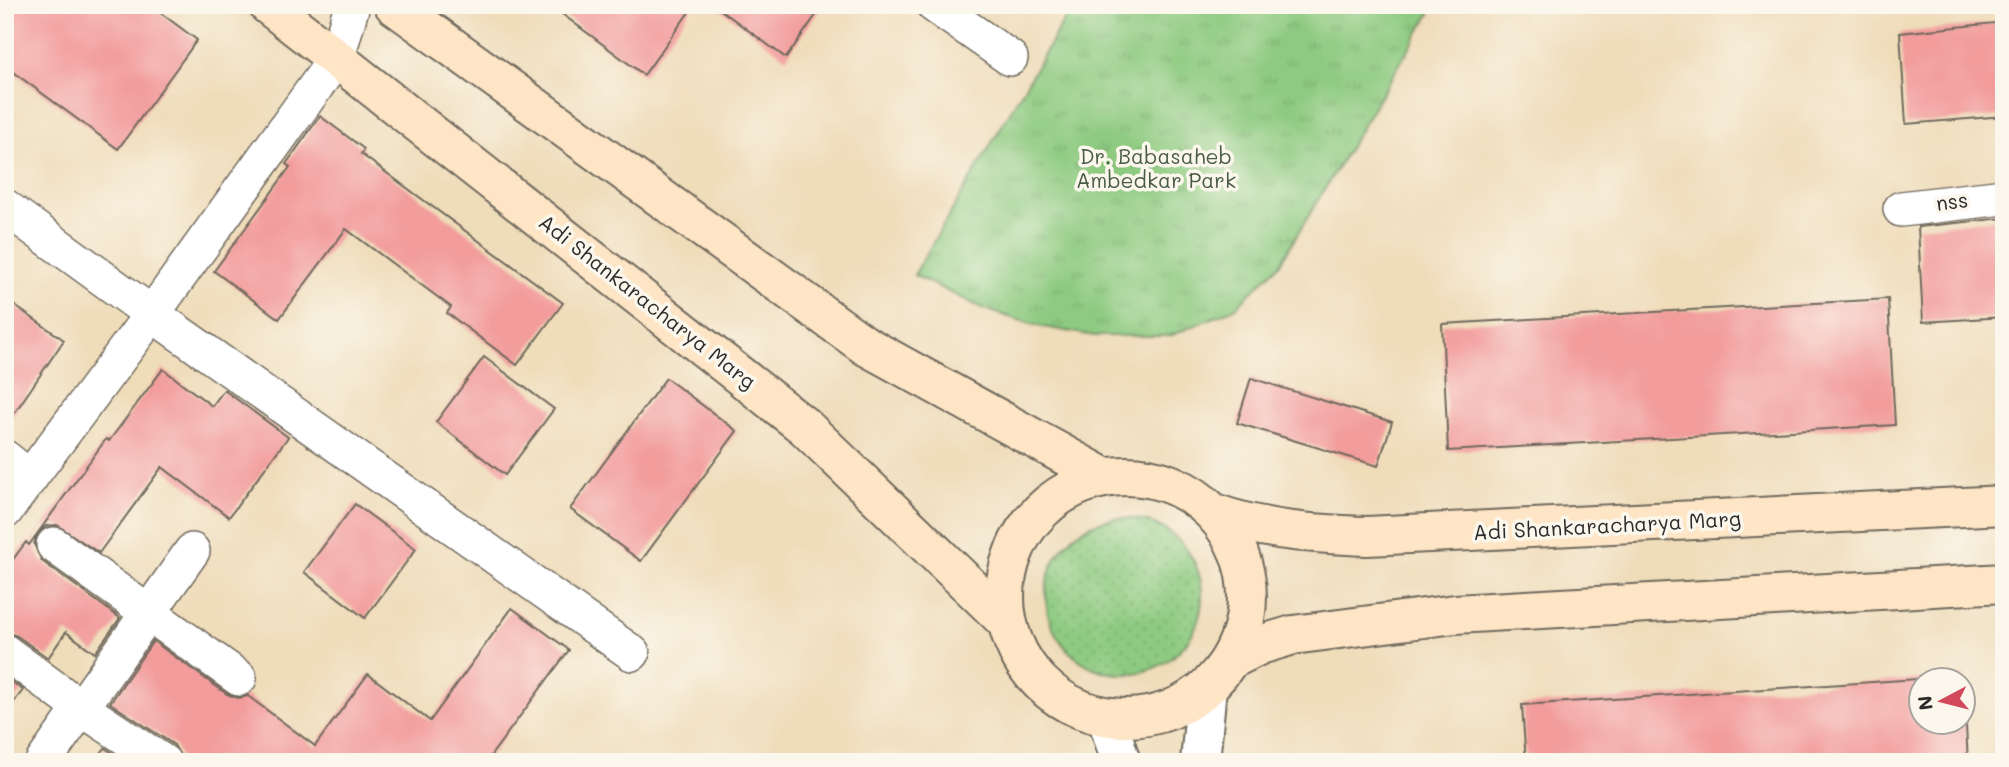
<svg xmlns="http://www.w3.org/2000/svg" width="2009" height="767" font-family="Mali,sans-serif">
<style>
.grass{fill:url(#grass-dots);stroke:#5c7b56;stroke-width:2}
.park{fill:url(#park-tufts);stroke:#5c7b56;stroke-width:2}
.building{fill:#f29c9c}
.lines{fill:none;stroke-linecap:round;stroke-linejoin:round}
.minor-casing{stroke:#70695d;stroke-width:38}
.tertiary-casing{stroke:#70695d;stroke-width:42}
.secondary-casing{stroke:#70695d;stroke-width:42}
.minor{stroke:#fff;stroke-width:35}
.tertiary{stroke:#fff;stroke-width:38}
.secondary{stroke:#fde5c5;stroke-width:38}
.labels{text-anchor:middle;stroke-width:7;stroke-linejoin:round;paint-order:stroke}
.park-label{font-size:21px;fill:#495b45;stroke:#fbf7ec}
.street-label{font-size:21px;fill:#2b2b2b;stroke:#fbf7ec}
</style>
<defs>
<pattern id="grass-dots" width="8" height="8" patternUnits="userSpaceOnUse" patternTransform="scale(1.75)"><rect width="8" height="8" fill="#8ecb81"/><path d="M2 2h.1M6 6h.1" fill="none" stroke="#7bae70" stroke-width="1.8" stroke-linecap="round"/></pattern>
<pattern id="park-tufts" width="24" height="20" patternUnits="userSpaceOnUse" patternTransform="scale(1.75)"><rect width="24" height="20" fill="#8ecb81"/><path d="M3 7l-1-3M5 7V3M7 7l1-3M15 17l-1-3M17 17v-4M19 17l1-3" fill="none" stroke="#7bae70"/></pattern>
</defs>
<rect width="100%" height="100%" fill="#fbf7ec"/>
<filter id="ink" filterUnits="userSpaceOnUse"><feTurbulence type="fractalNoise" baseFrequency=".0143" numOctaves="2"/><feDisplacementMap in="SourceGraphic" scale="14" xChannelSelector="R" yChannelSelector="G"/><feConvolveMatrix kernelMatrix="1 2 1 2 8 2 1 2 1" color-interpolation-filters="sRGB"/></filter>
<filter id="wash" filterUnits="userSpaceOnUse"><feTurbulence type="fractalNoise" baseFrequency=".00686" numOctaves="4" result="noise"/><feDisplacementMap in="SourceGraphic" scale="28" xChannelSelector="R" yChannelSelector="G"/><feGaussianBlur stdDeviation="1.57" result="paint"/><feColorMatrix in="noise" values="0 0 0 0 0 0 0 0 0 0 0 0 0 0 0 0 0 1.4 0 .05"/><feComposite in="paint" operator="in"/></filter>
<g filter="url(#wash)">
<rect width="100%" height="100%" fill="#efdcb9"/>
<circle class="grass" cx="1124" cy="596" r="78"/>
<path class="park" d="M1073 5H1435L1279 265 1235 308 1170 336H1095L1038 326 984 309 914 275Z"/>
<g id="blocks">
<g class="building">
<path d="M5 5H150L197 40 118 149 5 66Z"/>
<path d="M550 5H694L644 75Z"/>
<path d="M714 5H823L786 58Z"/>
<path d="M2004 22V116L1906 124 1900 33Z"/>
<path d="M320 116 364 149 361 154 563 303 517 365 447 313 451 307 346 229 279 319 214 271 290 167 286 164Z"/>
<path d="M2004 218V317L1923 322 1918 227Z"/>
<path d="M5 299 64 340 5 427Z"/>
<path d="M1888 299 1895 425 1448 451 1442 324Z"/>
<path d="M484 357 554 409 505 475 436 422Z"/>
<path d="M163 369 212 406 224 390 288 437 229 517 162 467 99 553 57 525 46 526 38 533 34 544 42 561 120 618 95 653 66 632 48 658 17 636 5 632V570L26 542 29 545 106 439 109 441Z"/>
<path d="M666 378 737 431 641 561 570 509Z"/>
<path d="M1251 378 1392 422 1378 466 1237 423Z"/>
<path d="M355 504 416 549 365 618 304 572Z"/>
<path d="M512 608 569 650 486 762H183L174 745 110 703 153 641 227 694 238 698 248 696 315 746 368 674 430 721Z"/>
<path d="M1963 676V680H1922V722H1964V690L1968 762H1526L1522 705Z"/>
<path d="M5 677 23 690 5 714Z"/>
<path d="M105 748 126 762H94Z"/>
</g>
</g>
</g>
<g filter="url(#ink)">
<use href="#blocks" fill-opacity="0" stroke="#70695d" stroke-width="2"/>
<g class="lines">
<defs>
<g id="minor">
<path d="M352 5 337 57 152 314 632 653"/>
<path d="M934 5 1010 58"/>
<path d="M5 207 152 314 5 511"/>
<path d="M1901 209 2004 197"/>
<path d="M5 458 30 478"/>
<path d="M54 545 239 678"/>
<path d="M5 652 81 708 163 762"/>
<path d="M43 762 192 551"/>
</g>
<g id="tertiary">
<path d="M1107 718 1121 762"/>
<path d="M1200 762 1207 687"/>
</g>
<g id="secondary">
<path d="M268 5 805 427 1007 622"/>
<path d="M394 5 866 346 1104 477"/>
<circle cx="1126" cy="597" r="121"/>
<path d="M1214 513C1264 531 1314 534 1367 536L2004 505"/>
<path d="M1230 660 1260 645 1293 635 1455 614 2004 583"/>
</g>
</defs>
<use href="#minor" class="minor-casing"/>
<use href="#tertiary" class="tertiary-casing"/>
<use href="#secondary" class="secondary-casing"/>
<use href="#minor" class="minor"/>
<use href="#tertiary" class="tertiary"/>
<use href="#secondary" class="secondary"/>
</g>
</g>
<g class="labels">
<g class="park-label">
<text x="1156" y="164">Dr. Babasaheb<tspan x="1156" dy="24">Ambedkar Park</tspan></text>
</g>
<g class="street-label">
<text transform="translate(1952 202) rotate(-7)" y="7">nss</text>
<text transform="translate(647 302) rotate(38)" y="7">Adi Shankaracharya Marg</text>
<text transform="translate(1607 526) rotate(-3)" y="7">Adi Shankaracharya Marg</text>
</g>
</g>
<rect width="2009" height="767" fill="none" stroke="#fbf7ec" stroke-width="28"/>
<g transform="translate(1942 701) rotate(263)"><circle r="33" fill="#fbf7ec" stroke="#a8a59f" stroke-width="2"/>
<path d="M0-5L12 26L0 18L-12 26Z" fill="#d1495b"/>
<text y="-10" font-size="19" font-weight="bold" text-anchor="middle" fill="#2b2b2b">N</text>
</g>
</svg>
